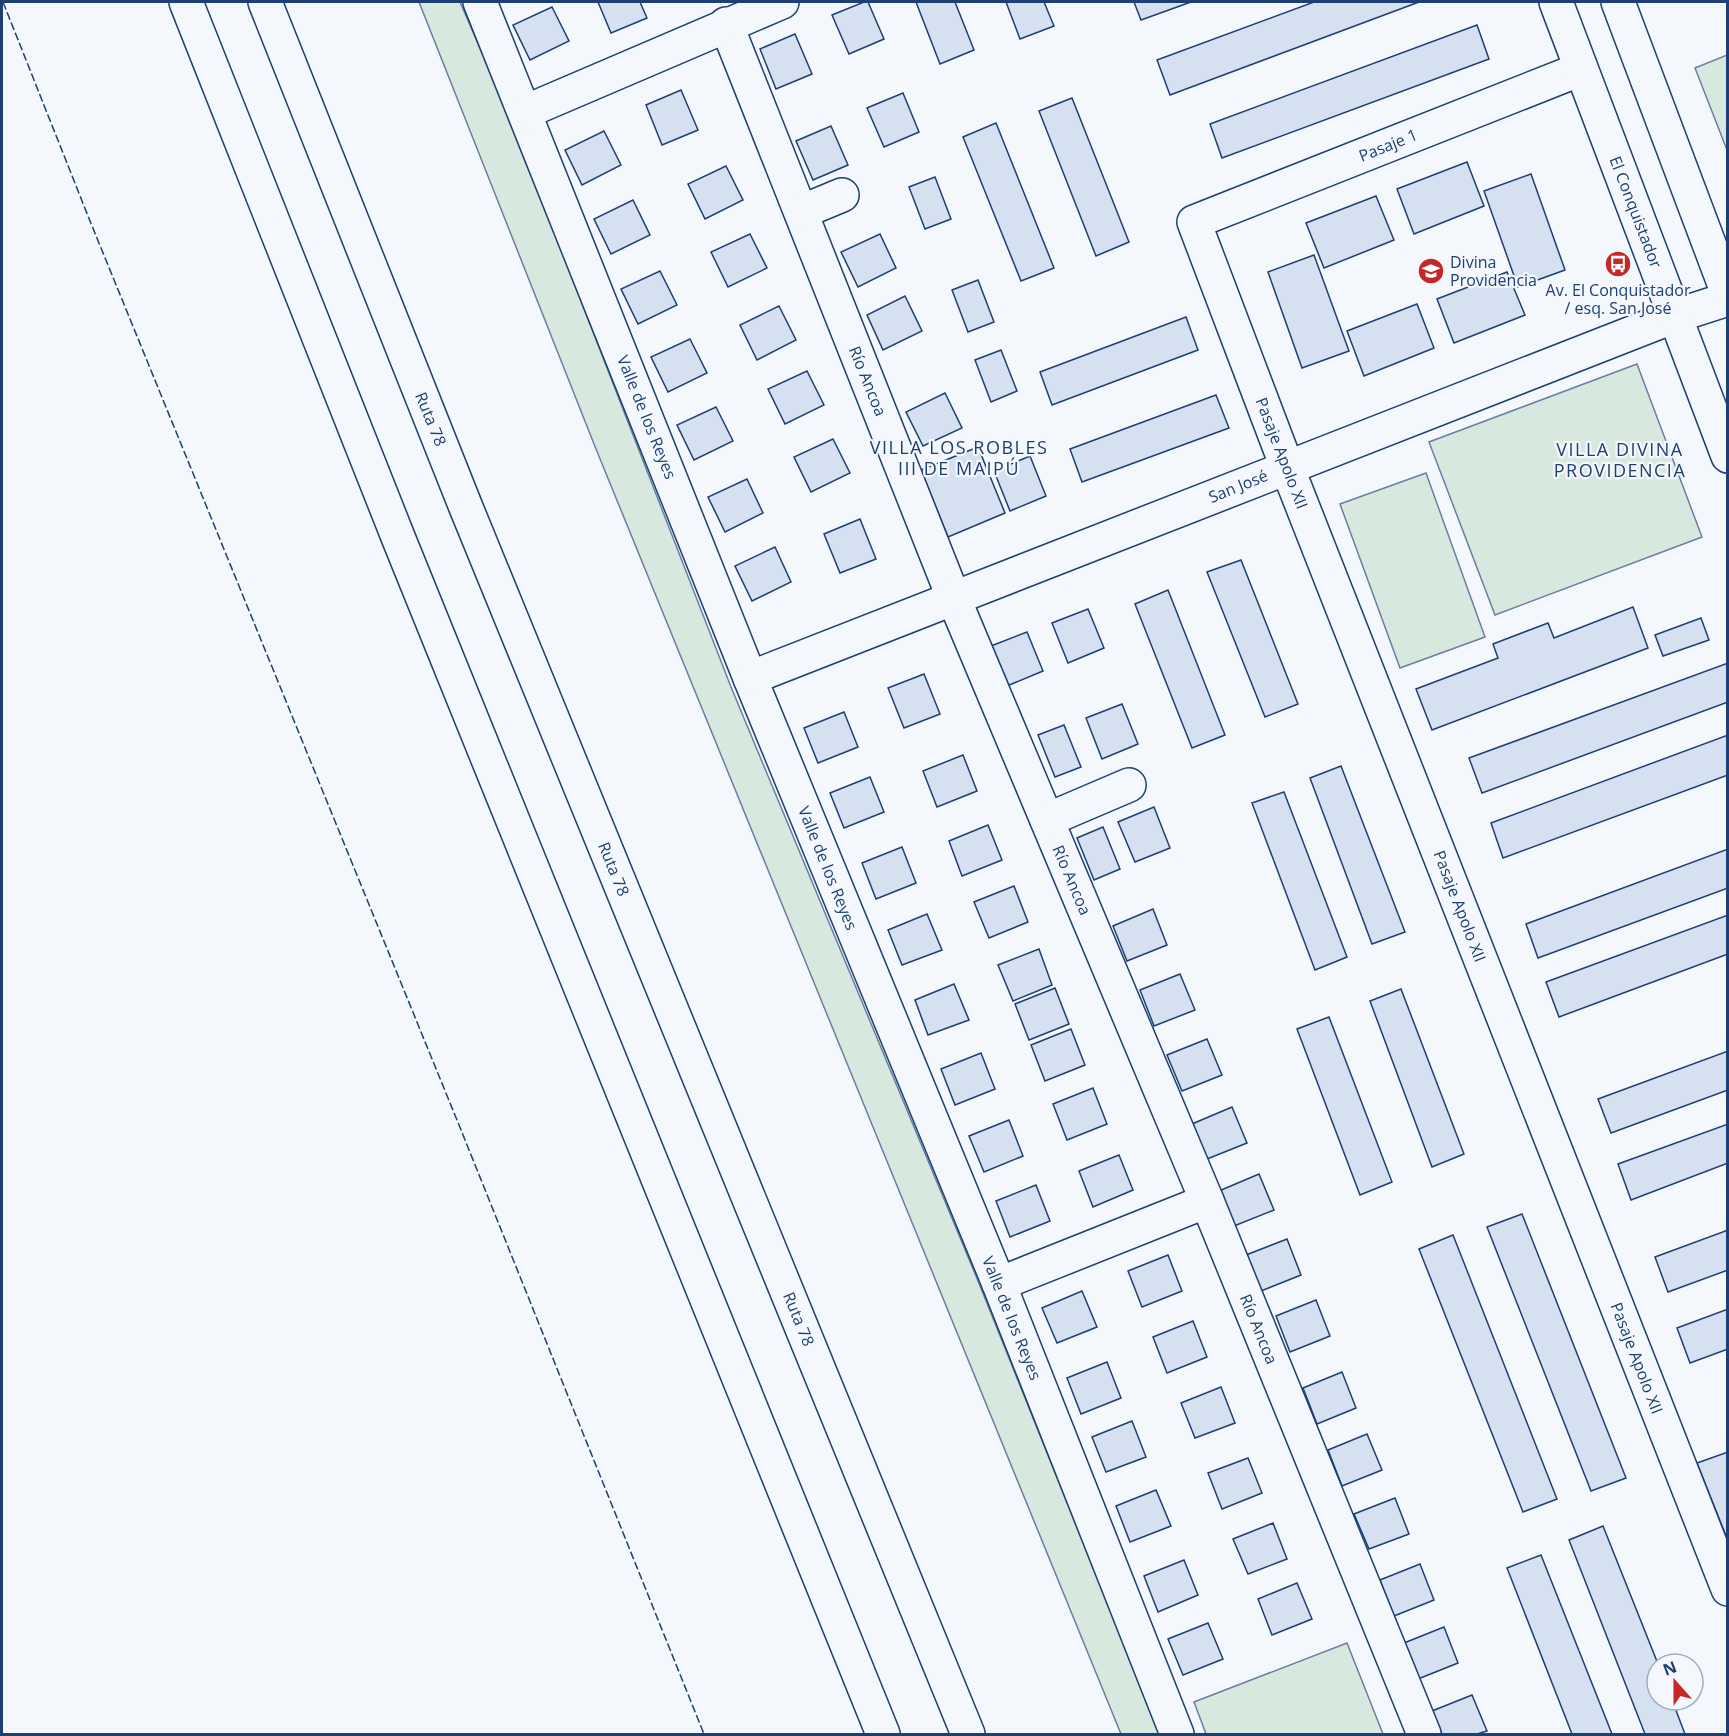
<svg xmlns="http://www.w3.org/2000/svg" width="1729" height="1736" font-family="'Open Sans',sans-serif">
<style>
.green{fill:#d7e8df;stroke:#687fa3;stroke-width:1.5}
.building{fill:#d5e0f0;stroke:#1d3f73;stroke-width:1.5}
.lines{fill:none;stroke-linecap:round;stroke-linejoin:round}
.minor-casing{stroke:#1d3f73;stroke-width:36}
.secondary-casing{stroke:#1d3f73;stroke-width:36}
.motorway-casing{stroke:#1d3f73;stroke-width:36}
.minor{stroke:#f4f7fb;stroke-width:33}
.secondary{stroke:#f4f7fb;stroke-width:33}
.motorway{stroke:#f4f7fb;stroke-width:33}
.fence{stroke:#1d3f73;stroke-width:1.5;stroke-dasharray:8 3;stroke-linecap:butt}
.labels{text-anchor:middle;stroke-width:4.5;stroke-linejoin:round;paint-order:stroke}
.street-label{font-size:16px;fill:#1d3f73;stroke:#f4f7fb}
.poi-label{font-size:16px;fill:#1d3f73;stroke:#f4f7fb;text-anchor:start}
.neighbourhood-label{font-size:18px;letter-spacing:1.5px;fill:#1d3f73;stroke:#f4f7fb}
</style>
<rect width="100%" height="100%" fill="#f4f7fb"/>
<g class="green">
<path d="M419 2H460L506 108 731 687 976 1276 1160 1734H1121L596 449Z"/>
<path d="M1727 55V150L1695 68Z"/>
<path d="M1637 364 1702 537 1495 615 1429 442Z"/>
<path d="M1426 473 1485 637 1400 668 1340 504Z"/>
<path d="M1347 1643 1383 1734H1206L1194 1702Z"/>
</g>
<g class="building">
<path d="M598 2H640L647 18 611 33Z"/>
<path d="M864 2H868L884 39 849 54 832 15Z"/>
<path d="M916 2H955L974 50 940 64Z"/>
<path d="M1006 2H1044L1054 26 1020 39Z"/>
<path d="M1134 2H1191L1141 20Z"/>
<path d="M1314 2H1419L1170 95 1157 60Z"/>
<path d="M552 7 569 41 530 60 513 25Z"/>
<path d="M1477 25 1489 59 1222 158 1210 124Z"/>
<path d="M795 34 812 74 776 89 760 49Z"/>
<path d="M681 90 698 130 662 145 646 105Z"/>
<path d="M903 93 919 132 884 147 867 108Z"/>
<path d="M1072 98 1129 242 1096 256 1039 111Z"/>
<path d="M996 123 1054 268 1021 281 963 137Z"/>
<path d="M831 126 848 165 813 180 796 141Z"/>
<path d="M604 131 621 165 582 185 565 150Z"/>
<path d="M1467 162 1484 206 1414 234 1397 189Z"/>
<path d="M726 166 743 200 705 219 688 184Z"/>
<path d="M1531 174 1565 270 1518 287 1484 191Z"/>
<path d="M935 177 951 219 925 229 909 187Z"/>
<path d="M1376 196 1394 240 1324 268 1306 223Z"/>
<path d="M633 200 650 235 611 254 594 219Z"/>
<path d="M750 234 767 268 728 287 711 252Z"/>
<path d="M880 234 896 268 858 287 841 252Z"/>
<path d="M1314 255 1349 351 1302 368 1268 272Z"/>
<path d="M660 271 677 305 638 324 621 289Z"/>
<path d="M1507 272 1525 315 1454 343 1437 299Z"/>
<path d="M978 280 994 322 968 332 952 290Z"/>
<path d="M905 296 922 331 883 350 867 315Z"/>
<path d="M1417 304 1434 348 1364 376 1347 331Z"/>
<path d="M779 306 796 340 757 360 740 325Z"/>
<path d="M1186 317 1198 350 1052 405 1040 372Z"/>
<path d="M690 339 707 373 668 392 651 357Z"/>
<path d="M1001 350 1017 391 991 402 975 360Z"/>
<path d="M807 371 824 405 785 424 768 389Z"/>
<path d="M945 393 962 428 923 446 906 412Z"/>
<path d="M1216 395 1229 428 1082 482 1070 449Z"/>
<path d="M716 407 733 441 694 460 677 425Z"/>
<path d="M833 439 850 473 811 492 794 457Z"/>
<path d="M978 447 1005 513 948 537 921 470Z"/>
<path d="M1030 456 1046 496 1010 511 994 471Z"/>
<path d="M747 479 763 513 725 532 708 497Z"/>
<path d="M860 519 876 559 840 573 824 534Z"/>
<path d="M775 547 791 582 752 601 735 566Z"/>
<path d="M1241 560 1298 704 1265 717 1207 572Z"/>
<path d="M1168 590 1225 735 1192 748 1135 604Z"/>
<path d="M1633 607 1648 648 1432 730 1416 689 1498 658 1493 644 1548 623 1554 638Z"/>
<path d="M1088 609 1104 648 1068 663 1052 623Z"/>
<path d="M1701 618 1709 640 1663 656 1655 635Z"/>
<path d="M1027 632 1043 671 1007 686 991 646Z"/>
<path d="M1728 663V702L1482 793 1469 758Z"/>
<path d="M924 674 940 714 904 728 888 688Z"/>
<path d="M1122 704 1138 744 1102 759 1086 718Z"/>
<path d="M844 712 858 747 818 763 804 728Z"/>
<path d="M1064 725 1081 767 1055 777 1038 735Z"/>
<path d="M1728 735V775L1503 858 1491 823Z"/>
<path d="M963 755 977 791 937 807 923 771Z"/>
<path d="M1341 766 1405 932 1372 944 1310 778Z"/>
<path d="M870 777 884 812 844 828 830 793Z"/>
<path d="M1284 792 1347 957 1315 970 1252 803Z"/>
<path d="M1154 807 1170 848 1135 862 1118 822Z"/>
<path d="M988 825 1002 860 962 876 949 841Z"/>
<path d="M1103 827 1120 869 1094 880 1077 838Z"/>
<path d="M902 847 916 883 876 899 862 863Z"/>
<path d="M1728 849V888L1538 958 1526 924Z"/>
<path d="M1014 886 1028 922 989 938 974 902Z"/>
<path d="M1153 909 1167 945 1127 961 1113 926Z"/>
<path d="M927 914 942 950 902 965 888 930Z"/>
<path d="M1728 915V954L1559 1017 1546 982Z"/>
<path d="M1039 949 1052 985 1013 1001 998 965Z"/>
<path d="M1180 974 1195 1010 1154 1026 1140 990Z"/>
<path d="M954 984 969 1020 928 1035 915 1000Z"/>
<path d="M1055 988 1069 1024 1029 1040 1015 1004Z"/>
<path d="M1401 989 1464 1154 1432 1167 1370 1001Z"/>
<path d="M1329 1017 1392 1182 1360 1195 1297 1029Z"/>
<path d="M1071 1029 1085 1065 1045 1081 1031 1045Z"/>
<path d="M1207 1039 1222 1075 1182 1091 1167 1055Z"/>
<path d="M1728 1051V1090L1611 1133 1598 1099Z"/>
<path d="M981 1053 995 1089 955 1105 941 1069Z"/>
<path d="M1093 1088 1107 1124 1067 1140 1053 1104Z"/>
<path d="M1232 1107 1247 1143 1207 1159 1192 1124Z"/>
<path d="M1009 1120 1023 1156 984 1172 969 1136Z"/>
<path d="M1728 1124V1163L1631 1200 1618 1164Z"/>
<path d="M1119 1155 1133 1190 1093 1207 1079 1171Z"/>
<path d="M1259 1174 1274 1210 1234 1226 1219 1191Z"/>
<path d="M1036 1185 1050 1221 1010 1237 996 1201Z"/>
<path d="M1522 1214 1626 1478 1591 1491 1487 1227Z"/>
<path d="M1728 1230V1270L1668 1292 1655 1257Z"/>
<path d="M1453 1235 1557 1499 1523 1512 1419 1249Z"/>
<path d="M1287 1239 1301 1275 1261 1291 1246 1255Z"/>
<path d="M1168 1255 1182 1291 1142 1307 1128 1271Z"/>
<path d="M1082 1291 1097 1327 1057 1343 1042 1308Z"/>
<path d="M1316 1300 1330 1336 1290 1352 1276 1316Z"/>
<path d="M1728 1309V1349L1690 1363 1677 1328Z"/>
<path d="M1193 1321 1207 1357 1167 1373 1153 1337Z"/>
<path d="M1107 1362 1121 1398 1081 1414 1067 1378Z"/>
<path d="M1342 1372 1356 1408 1317 1424 1303 1388Z"/>
<path d="M1221 1387 1235 1423 1195 1438 1181 1403Z"/>
<path d="M1132 1421 1146 1457 1106 1472 1092 1437Z"/>
<path d="M1367 1434 1382 1470 1342 1486 1328 1450Z"/>
<path d="M1728 1452V1541L1697 1463Z"/>
<path d="M1248 1458 1262 1493 1222 1509 1208 1473Z"/>
<path d="M1156 1490 1171 1526 1130 1542 1116 1506Z"/>
<path d="M1395 1498 1409 1534 1369 1549 1354 1514Z"/>
<path d="M1273 1523 1287 1559 1248 1574 1233 1539Z"/>
<path d="M1603 1526 1658 1664 1657 1700H1672L1685 1734H1645L1569 1540Z"/>
<path d="M1541 1555 1612 1734H1572L1507 1568Z"/>
<path d="M1184 1560 1198 1595 1158 1612 1144 1576Z"/>
<path d="M1420 1564 1434 1600 1394 1616 1380 1580Z"/>
<path d="M1297 1583 1312 1619 1272 1635 1258 1599Z"/>
<path d="M1208 1623 1223 1659 1183 1675 1168 1639Z"/>
<path d="M1444 1627 1458 1663 1418 1679 1404 1643Z"/>
<path d="M1472 1695 1487 1731 1477 1734H1442L1432 1711Z"/>
</g>
<g class="lines">
<defs>
<g id="minor">
<path d="M480 2 750 678 999 1284 1177 1734"/>
<path d="M726 24 954 599 1207 1201 1424 1734"/>
<path d="M1581 69 1194 222 1287 467 1728 1589"/>
<path d="M525 112 782 2"/>
<path d="M801 212 842 195"/>
<path d="M750 678 1675 316 1728 299"/>
<path d="M1047 820 1129 785"/>
<path d="M999 1284 1207 1201"/>
</g>
<g id="secondary">
<path d="M1556 2 1728 456"/>
<path d="M1618 2 1728 294"/>
</g>
<g id="motorway">
<path d="M186 2 398 537 883 1734"/>
<path d="M265 2 465 505 968 1734"/>
</g>
</defs>
<use href="#minor" class="minor-casing"/>
<use href="#secondary" class="secondary-casing"/>
<use href="#motorway" class="motorway-casing"/>
<use href="#minor" class="minor"/>
<use href="#secondary" class="secondary"/>
<use href="#motorway" class="motorway"/>
<path class="fence" d="M3 2 90 221 459 1125 704 1734"/>
</g>
<defs>
<symbol id="bus-disc" viewBox="-11 -11 22 22"><circle r="9.5" fill="#c62828" stroke="#f4f7fb"/><path d="M-5-6H5V4H4V6H2V4H-2V6H-4V4H-5ZM-3.5-4V0h7V-4ZM-3.5 1.2v1.5H-2V1.2ZM2 1.2v1.5H3.5V1.2Z" fill="#fff"/></symbol>
<symbol id="school-disc" viewBox="-11 -11 22 22"><circle r="9.5" fill="#c62828" stroke="#f4f7fb"/><path d="M0-5L7-2L0 1L-7-2ZM-4 1L0 2.5L4 1V4Q0 6-4 4Z" fill="#fff"/></symbol>
</defs>
<g fill-rule="evenodd">
<use href="#bus-disc" x="1603" y="249" width="30" height="30"/>
<use href="#school-disc" x="1416" y="256" width="30" height="30"/>
</g>
<g class="labels">
<g class="street-label">
<text transform="translate(1388 145) rotate(-22)" y="6">Pasaje 1</text>
<text transform="translate(1636 212) rotate(69)" y="6">El Conquistador</text>
<text transform="translate(868 381) rotate(68)" y="6">Río Ancoa</text>
<text transform="translate(647 417) rotate(68)" y="6">Valle de los Reyes</text>
<text transform="translate(431 419) rotate(68)" y="6">Ruta 78</text>
<text transform="translate(1282 453) rotate(69)" y="6">Pasaje Apolo XII</text>
<text transform="translate(1238 486) rotate(-22)" y="6">San José</text>
<text transform="translate(828 868) rotate(68)" y="6">Valle de los Reyes</text>
<text transform="translate(614 869) rotate(68)" y="6">Ruta 78</text>
<text transform="translate(1072 880) rotate(67)" y="6">Río Ancoa</text>
<text transform="translate(1460 906) rotate(69)" y="6">Pasaje Apolo XII</text>
<text transform="translate(1012 1318) rotate(68)" y="6">Valle de los Reyes</text>
<text transform="translate(799 1319) rotate(68)" y="6">Ruta 78</text>
<text transform="translate(1259 1329) rotate(68)" y="6">Río Ancoa</text>
<text transform="translate(1637 1358) rotate(69)" y="6">Pasaje Apolo XII</text>
</g>
<g class="poi-label">
<text x="1450" y="268">Divina<tspan x="1450" dy="18">Providencia</tspan></text>
<text x="1618" y="296" text-anchor="middle">Av. El Conquistador<tspan x="1618" dy="18">/ esq. San José</tspan></text>
</g>
<g class="neighbourhood-label">
<text x="959" y="454">VILLA LOS ROBLES<tspan x="959" dy="21">III DE MAIPÚ</tspan></text>
<text x="1620" y="456">VILLA DIVINA<tspan x="1620" dy="21">PROVIDENCIA</tspan></text>
</g>
</g>
<rect width="1729" height="1736" fill="none" stroke="#1d3f73" stroke-width="6"/>
<g transform="translate(1675 1682) rotate(339)"><circle r="28" fill="#f4f7fb" stroke="#9eadc5" stroke-width="1.5"/>
<path d="M0-4.5L10 22L0 15L-10 22Z" fill="#c62828"/>
<text y="-9" font-size="16" font-weight="bold" text-anchor="middle" fill="#1d3f73">N</text>
</g>
</svg>
